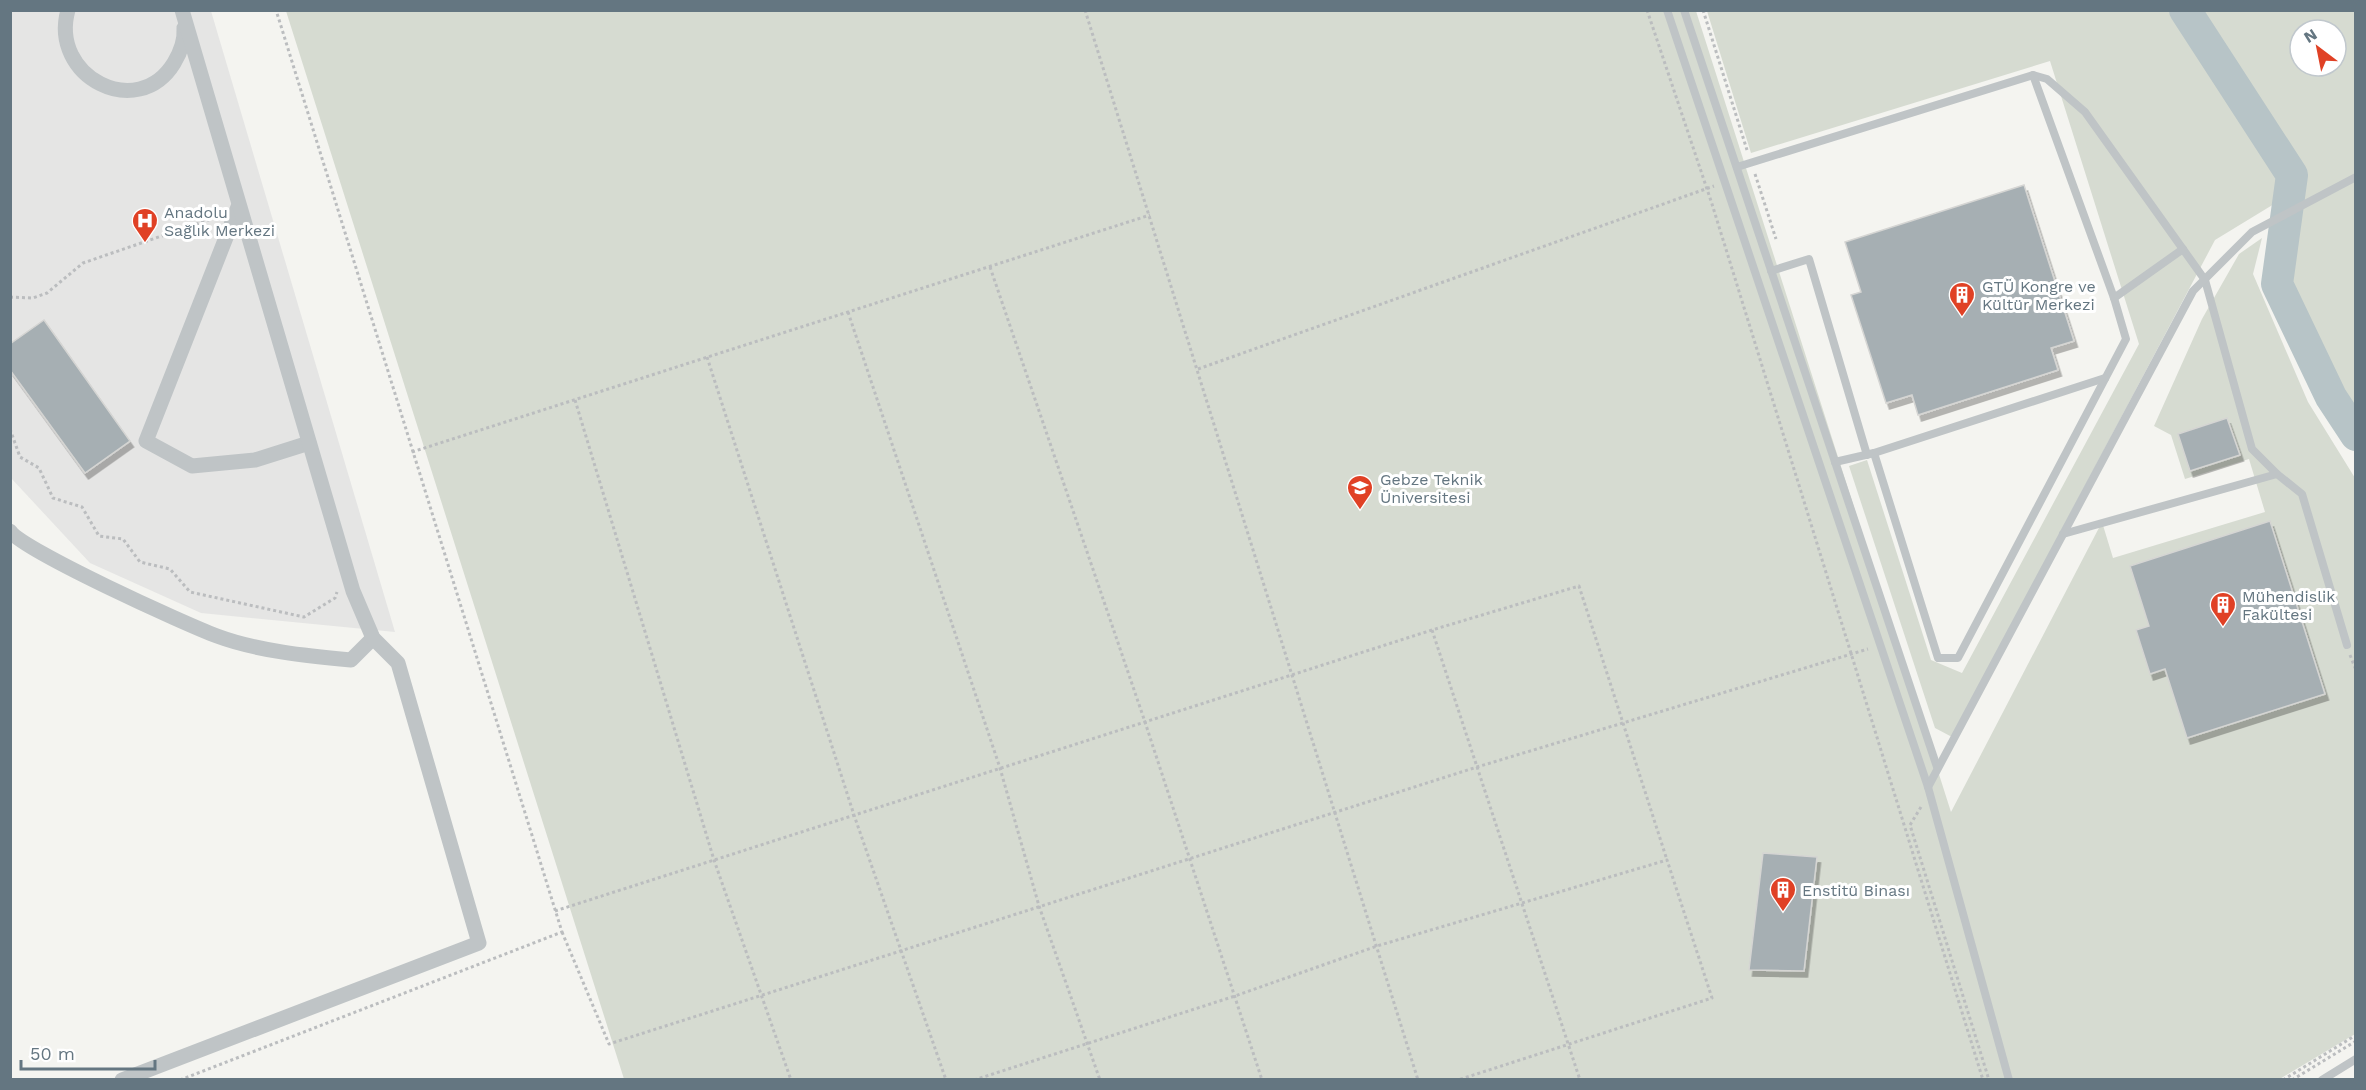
<svg xmlns="http://www.w3.org/2000/svg" width="2366" height="1090" font-family="'Work Sans',sans-serif">
<style>
.built{fill:#e5e5e4}
.green{fill:#d6dbd1;fill-rule:evenodd}
.lines{fill:none;stroke-linecap:round;stroke-linejoin:round}
.river{stroke:#b7c4c7;stroke-width:32}
.building{fill:#a6afb3;stroke:#d5d5d3;stroke-width:1.5;filter:url(#shadow)}
.path{stroke:#bbbdbf;stroke-width:3;stroke-dasharray:3 3;stroke-linecap:butt}
.service{stroke:#bfc4c6;stroke-width:8}
.minor{stroke:#bfc4c6;stroke-width:15}
.labels{text-anchor:middle;stroke-width:6;stroke-linejoin:round;paint-order:stroke}
.poi-label{font-size:16px;fill:#647681;stroke:#fff;text-anchor:start}
</style>
<defs>
<filter id="shadow"><feDropShadow dx="3.5" dy="6" stdDeviation="0" flood-color="#0004"/></filter>
</defs>
<rect width="100%" height="100%" fill="#f4f4f0"/>
<path class="built" d="M11 11H211L395 632 201 613 90 563 11 478Z"/>
<g class="green">
<path d="M286 11H1696L1951 812 2102 522 2113 558 2265 512 2249 459 2185 479 2171 435 2154 426 2202 319 2239 254 2262 238 2253 274 2308 402 2355 478V1034L2278 1080 624 1079Z"/>
<path d="M1707 11H2355V435L2331 397 2277 284 2289 195 2215 240 1952 737 1935 728 1849 466 1867 460 1931 660 1962 673 2139 344 2050 61 1751 153ZM2300 30H2336V66H2300Z"/>
</g>
<g class="lines">
<path class="river" d="M2185 10 2292 175 2277 284 2331 397 2356 435"/>
</g>
<g class="building">
<path d="M2024 185 2074 341 2051 348 2058 370 1918 415 1912 395 1886 403 1851 295 1861 292 1845 242Z"/>
<path d="M44 320 130 441 85 473 10 370V344Z"/>
<path d="M2227 418 2240 455 2190 471 2178 434Z"/>
<path d="M2270 521 2325 694 2187 738 2165 669 2150 674 2136 630 2149 626 2130 566Z"/>
<path d="M1763 853 1817 857 1804 971 1749 970Z"/>
</g>
<g class="lines">
<g class="path">
<path d="M1085 10 1418 1080"/>
<path d="M1647 10 1712 204 1983 1080"/>
<path d="M1703 10 1747 150"/>
<path d="M1755 174 1776 239"/>
<path d="M990 267 1145 722 1262 1080"/>
<path d="M10 297 33 298 47 293 83 263 217 217"/>
<path d="M848 312 1000 768 1039 906 1100 1080"/>
<path d="M707 357 854 815 946 1080"/>
<path d="M1198 369 1714 186"/>
<path d="M575 400 714 860 791 1080"/>
<path d="M10 429 20 457 39 468 53 498 82 507 99 536 123 539 140 562 170 569 190 592 304 617 335 598 337 592"/>
<path d="M412 452 1150 215"/>
<path d="M1432 630 1580 1080"/>
<path d="M2350 655 2356 670"/>
<path d="M1921 807 1910 825 1989 1080"/>
<path d="M555 911 1432 630 1579 586 1667 860"/>
<path d="M562 932 609 1044 1477 767 1868 649"/>
<path d="M180 1080 562 932 276 10"/>
<path d="M974 1080 1235 996 1377 946 1667 860 1712 998 1458 1080"/>
<path d="M2283 1080 2356 1035"/>
<path d="M2292 1080 2356 1041"/>
</g>
<g class="service">
<path d="M1667 10 1928 787 2009 1080"/>
<path d="M1684 10 1937 767"/>
<path d="M1737 167 2033 75 2047 79 2085 112 2205 280 2252 449 2277 474"/>
<path d="M1771 271 1809 259 1867 455"/>
<path d="M2114 298 2183 249"/>
<path d="M1874 453 1938 658H1958L2126 339 2114 298 2033 75"/>
<path d="M1835 462 1874 453 2105 378"/>
<path d="M2063 534 2277 474 2302 494 2347 645"/>
<path d="M1928 787 2193 291 2252 232 2356 177"/>
<path d="M2322 1080 2356 1059"/>
</g>
<g class="minor">
<path d="M68 10C49 77 138 122 174 63 180 53 185 41 184 28"/>
<path d="M238 207 146 441 192 466 255 460 309 443"/>
<path d="M10 531C22 550 187 625 217 636 257 651 308 656 351 660L373 638"/>
<path d="M122 1080 479 943 398 663 373 638 353 591 182 10"/>
</g>
</g>
<defs>
<symbol id="hospital-pin" viewBox="-11 -11 22 30"><path d="M0 17L-7.5 6A9.5 9.5 0 1 1 7.5 6Z" fill="#e04125" stroke="#fff"/><path d="M-5-5h3v3.5h4V-5h3V5h-3V1.5h-4V5h-3Z" fill="#fff"/></symbol>
<symbol id="building-pin" viewBox="-11 -11 22 30"><path d="M0 17L-7.5 6A9.5 9.5 0 1 1 7.5 6Z" fill="#e04125" stroke="#fff"/><path d="M-4-6H4V6H1V3H-1V6H-4ZM-2.5-4.3h1.7v1.8h-1.7ZM.8-4.3h1.7v1.8H.8ZM-2.5-1h1.7V.8h-1.7ZM.8-1h1.7V.8H.8Z" fill="#fff"/></symbol>
<symbol id="university-pin" viewBox="-11 -11 22 30"><path d="M0 17L-7.5 6A9.5 9.5 0 1 1 7.5 6Z" fill="#e04125" stroke="#fff"/><path d="M0-5L7-2L0 1L-7-2ZM-4 1L0 2.5L4 1V4Q0 6-4 4Z" fill="#fff"/></symbol>
</defs>
<g fill-rule="evenodd">
<use href="#hospital-pin" x="130" y="206" width="30" height="40"/>
<use href="#building-pin" x="1947" y="280" width="30" height="40"/>
<use href="#university-pin" x="1345" y="473" width="30" height="40"/>
<use href="#building-pin" x="2208" y="590" width="30" height="40"/>
<use href="#building-pin" x="1768" y="875" width="30" height="40"/>
</g>
<g class="labels">
<g class="poi-label">
<text x="164" y="218">Anadolu<tspan x="164" dy="18">Sağlık Merkezi</tspan></text>
<text x="1982" y="292">GTÜ Kongre ve<tspan x="1982" dy="18">Kültür Merkezi</tspan></text>
<text x="1380" y="485">Gebze Teknik<tspan x="1380" dy="18">Üniversitesi</tspan></text>
<text x="2242" y="602">Mühendislik<tspan x="2242" dy="18">Fakültesi</tspan></text>
<text x="1802" y="896">Enstitü Binası</text>
</g>
</g>
<rect width="2366" height="1090" fill="none" stroke="#647681" stroke-width="24"/>
<g transform="translate(2318 48) rotate(328)"><circle r="28" fill="#ffffff" stroke="#c1c8cd" stroke-width="1.5"/>
<path d="M0-4.5L10 22L0 15L-10 22Z" fill="#e04125"/>
<text y="-9" font-size="16" font-weight="bold" text-anchor="middle" fill="#647681">N</text>
</g>
<path d="M21 1060v9h134v-9" fill="none" stroke="#647681" stroke-width="3"/>
<text x="30" y="1060" font-size="18" fill="#647681" stroke="#ffffff" stroke-width="4.5" paint-order="stroke">50 m</text>
</svg>
